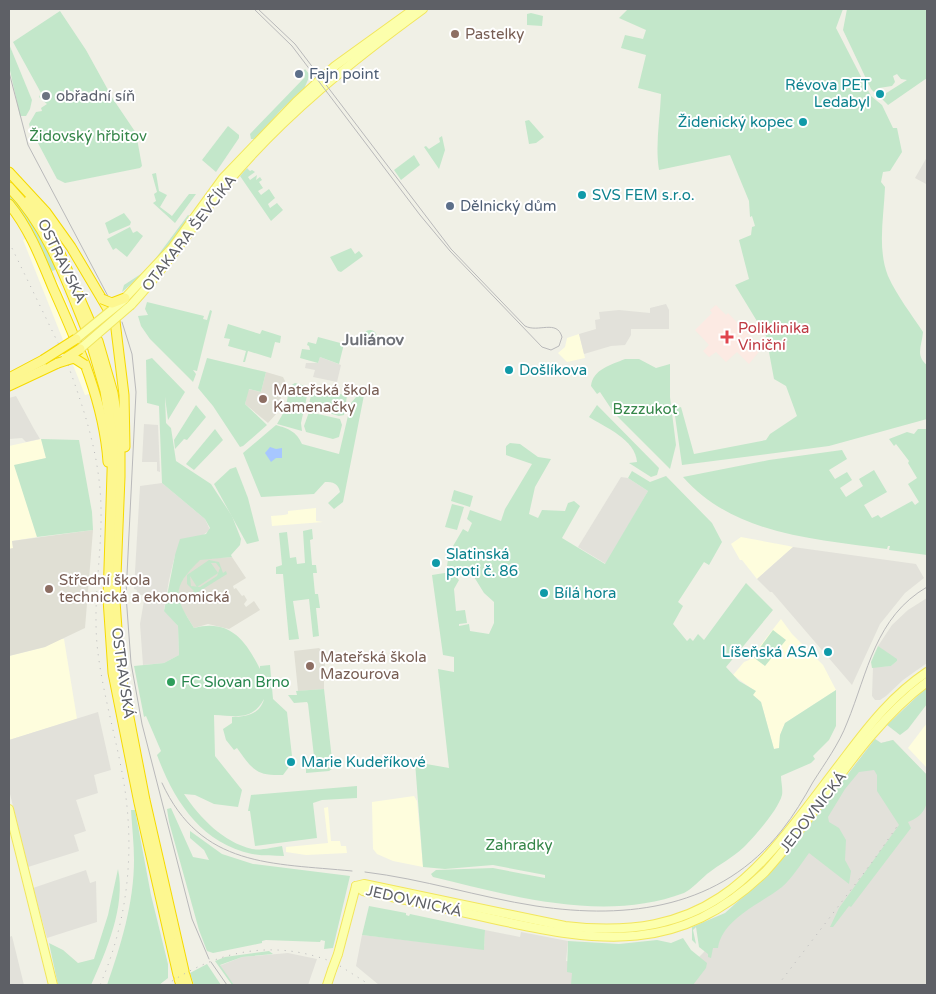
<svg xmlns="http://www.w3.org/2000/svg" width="936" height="994" font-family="'Varela Round',sans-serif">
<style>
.commercial{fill:#fefddd}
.industrial{fill:#e2e1da}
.education{fill:#e0dfd4}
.medical{fill:#fceae3}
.green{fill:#c3e7ca;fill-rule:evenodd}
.water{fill:#a7c7ff}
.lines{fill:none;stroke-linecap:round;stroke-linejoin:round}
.major-casing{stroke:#f2e65d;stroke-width:10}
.highway-casing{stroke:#f6da00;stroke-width:11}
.major{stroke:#fcffac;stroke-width:8}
.highway{stroke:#fdf790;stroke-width:9}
.tram{stroke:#b9b9ba;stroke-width:1}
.rail{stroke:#b9b9ba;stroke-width:1;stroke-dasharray:1 6;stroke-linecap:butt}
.major-bridge-casing{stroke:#f2e65d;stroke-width:10;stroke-linecap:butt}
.highway-bridge-casing{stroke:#f6da00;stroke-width:11;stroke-linecap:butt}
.major-bridge{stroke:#fcffac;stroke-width:8}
.highway-bridge{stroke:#fdf790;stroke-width:9}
.education-dot{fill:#8d6e63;stroke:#fff;stroke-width:2}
.service-dot{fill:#5c6f8a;stroke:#fff;stroke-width:2}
.culture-dot{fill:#0f9aa8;stroke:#fff;stroke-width:2}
.worship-dot{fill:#6b7280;stroke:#fff;stroke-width:2}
.health-dot{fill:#e0444e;stroke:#fff;stroke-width:2}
.leisure-dot{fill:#2e9e5b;stroke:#fff;stroke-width:2}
.labels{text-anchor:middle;stroke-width:4;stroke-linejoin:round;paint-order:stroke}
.education-label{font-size:15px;fill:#785e54;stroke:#fff;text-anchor:start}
.service-label{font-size:15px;fill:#4e5e75;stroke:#fff;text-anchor:start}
.culture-label{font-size:15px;fill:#0d838f;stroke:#fff;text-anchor:start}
.worship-label{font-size:15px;fill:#5b616d;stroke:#fff;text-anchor:start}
.park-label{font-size:15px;fill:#358649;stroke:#fff}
.street-label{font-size:15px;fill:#5e6066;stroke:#fff}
.health-label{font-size:15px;fill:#be3a42;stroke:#fff;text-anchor:start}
.leisure-label{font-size:15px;fill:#27864d;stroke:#fff;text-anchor:start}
.neighbourhood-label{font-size:16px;font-weight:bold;fill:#6f7278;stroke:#fff}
</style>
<rect width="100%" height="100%" fill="#f0f0e6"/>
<g class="commercial">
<path d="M27 238 50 268 53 278 58 281 86 350 97 392 85 395 23 240Z"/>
<path d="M579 334 585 358 567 362 558 353 565 347 567 338Z"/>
<path d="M41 439 46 458 15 466 37 537 12 541 13 548 9 549V446Z"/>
<path d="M316 508V521L323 522 272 526 271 516 284 515 288 514V511Z"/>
<path d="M741 537 789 546 793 547 757 579 742 560H740L731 544Z"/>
<path d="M781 619 792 634 823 665 836 690 785 723 780 735 779 748 774 749 761 702 753 695 755 691 733 675 744 662 749 660Z"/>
<path d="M60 639H64L77 719 9 740V656L45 647Z"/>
<path d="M927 723V768L908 748Z"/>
<path d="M414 796 417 801 423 867 393 861 377 854 373 849 372 802Z"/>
<path d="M328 807 331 841H340L341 846H346L347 853 306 855 286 852V847L328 843 324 808Z"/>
</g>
<g class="industrial">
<path d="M927 157V181L926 184 915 178Z"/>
<path d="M666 304 669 310V329H631V335L625 345 611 346 584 354 579 334 596 329 595 320 600 319 599 312 619 310 650 313V308Z"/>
<path d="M320 357 341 365 337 382 313 377 315 370 305 368 306 363H318Z"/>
<path d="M16 396 34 429 40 439 26 442 22 438 9 439V398Z"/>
<path d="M144 424 158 425 160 472 157 471V462H142Z"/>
<path d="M621 477 628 478 648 491 606 564 578 547Z"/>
<path d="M162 483 205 519 210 530 175 555 169 580 164 610 178 626 179 655 164 663 143 665 140 624 145 595H136L137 590 134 589 140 486Z"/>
<path d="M793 547 916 564 924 578 905 593 880 624 852 685 772 592H770L757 579Z"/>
<path d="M927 598V663L903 680 886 696 880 700H875L872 696 873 667 891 666 897 661 878 646 892 625 908 610Z"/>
<path d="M98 712 111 770 94 775 98 793 76 800 86 831 74 835 79 851 28 867 9 790V740Z"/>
<path d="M875 739 881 743 893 740 927 775V985H659H671L703 953 795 844Z"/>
<path d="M86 870 90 883 96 881 97 922 47 938 33 888Z"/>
<path d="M485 930 520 937 521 932 568 941 566 961 575 962 573 985H379L356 966 362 935 484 949Z"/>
<path d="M12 936 24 985H9V937Z"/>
<path d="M288 953 317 959 308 985H234L219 966 242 957Z"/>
</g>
<g class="education">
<path d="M266 372 283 377 285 381 277 413 268 423 245 404 248 389 261 392Z"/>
<path d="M93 530 85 628 45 647 9 656V549L13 548 12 541Z"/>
<path d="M232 557 246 578 233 586 234 589 236 588 242 596 244 595 247 600 244 604 246 607 254 601 260 610 229 629 208 624 194 628 178 602 179 586 186 574 200 559Z"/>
<path d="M319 648 324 653 326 678 324 681V689L298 691 294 651Z"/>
</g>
<path class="medical" d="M716 305 726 315 728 313 762 348 749 364 737 352 726 362 716 352 709 357 703 351 709 345 695 330 712 313 710 310Z"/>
<g class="green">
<path d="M628 9H843L836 28 871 96 882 105 893 128H897L902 152 890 171 883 172 881 182 885 187C884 216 877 248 888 276 897 296 912 315 923 332 922 346 915 355 927 365V419L829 446 682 465 674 409 681 407 694 454 766 440 770 434 797 416 786 386 774 379 766 336 735 285 749 279 739 240 751 235 752 227 755 226 752 216 750 217 749 201 730 155 659 170C655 145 660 119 661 94L638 88 646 55 621 48 625 35 643 39 646 30 619 18Z"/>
<path d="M847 9H925L927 12V78L888 105 880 97 907 80 901 79 897 74 893 76 895 82 892 86 879 88 874 92 871 89 843 30Z"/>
<path d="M60 11 86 50 113 99 136 133 142 166 140 168 65 183 57 179 30 128 29 124 36 112 42 111 41 108 47 104 39 97 41 93 13 42Z"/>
<path d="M531 13 543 16 542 26 527 25V14Z"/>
<path d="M9 44 32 100 30 109 26 116H20L9 66Z"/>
<path d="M305 69 310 75 304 89 280 111 256 139H251L250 134 305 77 302 73Z"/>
<path d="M529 120 544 137 536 143 529 144 525 121Z"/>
<path d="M228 126 239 135V138L216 172 202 160Z"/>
<path d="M442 136 445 150 439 169 424 147 426 146 429 149 440 142 439 138Z"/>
<path d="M414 155 420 165 401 180 394 170Z"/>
<path d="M247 168 250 171 252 170 255 172 248 177 250 180 257 175 256 180 260 177 262 180 259 182 263 188 258 191 261 195 269 189 275 198 268 204 270 208 277 203 283 210 271 221 240 176Z"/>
<path d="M156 173 159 191 167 195 160 207 172 216 189 194H196L175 223 153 203 156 201 154 194 157 192 152 174Z"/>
<path d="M9 193 40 234 56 267 55 270 52 271 48 267 9 200Z"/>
<path d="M124 213 131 222 130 225 109 234 105 223Z"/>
<path d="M188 215 191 217C172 245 149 270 122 292L124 285 147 270Z"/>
<path d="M130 227 133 233 137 231 143 236 127 257 116 248 113 250 107 239Z"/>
<path d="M351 248 355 254 359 251 363 256 341 272 338 271 330 257Z"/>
<path d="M147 302 204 316 203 319 207 320 210 310 212 311 197 371 193 370 196 374 193 382 150 339 141 326 138 316 148 315 145 309Z"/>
<path d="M228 324 260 334 262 330 281 336 280 343 275 342 271 358 248 351 245 362H243L246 351 228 346 230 339 224 338Z"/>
<circle cx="370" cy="337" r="7"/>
<path d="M318 337 344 344 339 364 320 357 318 363 300 358 302 349 310 350 309 346 307 345 308 342 316 344Z"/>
<path d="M152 358 185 392 168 420 165 397 166 423 171 428 176 461 211 484 232 516 241 539 240 545 231 555 232 557 200 560C172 588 173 595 194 628 229 619 245 639 260 669V666L270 665 273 699 287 712 292 756 288 757 289 767 283 775C256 776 252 769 237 748L234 750 226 740 223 729 232 723V717C247 717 260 714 264 699 252 721 237 716 214 715L215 756 242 790 238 807 214 804 195 795 184 794C200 818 223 842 252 849 260 851 274 847 282 846L284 856C274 856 262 856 252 854 201 843 174 801 157 755L161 751 146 716 144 717 134 666 164 663 179 655 178 626 164 611 175 555 180 539 206 534 210 528 205 519 162 483 159 406 147 403 146 360Z"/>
<path d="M207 358 266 372 261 392 249 389 245 404 267 425 243 446 240 447 213 406 198 388Z"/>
<path d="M625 359H639L656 368 670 364V397L676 445 670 469 614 413 600 392 597 394 591 386C593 369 611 365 625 359Z"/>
<path d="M295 383 309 387 301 423 302 431 277 424 285 410 290 386Z"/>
<path d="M366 385 343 502 334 509 328 503 340 492C338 483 333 482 325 482L314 494 261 497 243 453 276 425C289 429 296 431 302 444L339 454 351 403Z"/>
<path d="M317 387 347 396 344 415 339 416 311 408 309 404 312 391Z"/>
<path d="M196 405 206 417 187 440 184 439 175 449 174 440Z"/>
<path d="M597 405 659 468 657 475 651 477 629 463 637 462C636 440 605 427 589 417Z"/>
<path d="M309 412 340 419 342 425 339 437 333 439 306 432 304 426Z"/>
<path d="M215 429 223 440 194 470 186 464Z"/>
<path d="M918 429H927V555L889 550 890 546H888L887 549C815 539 734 535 683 477L769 460 842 450 847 459 829 470 835 479 847 472 852 480 840 488 846 497 863 486 859 479 874 470 887 492 864 505 872 518 878 515 881 518 912 501 915 505 919 502 908 484 917 478 908 463 909 461 896 444 894 446 889 439 907 432 914 434Z"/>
<path d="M41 439 79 440 92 512 93 530 37 537 14 465 46 458Z"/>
<path d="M510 443 520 444 538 457 551 459 535 487 529 514 538 518 542 510 565 511 568 503 574 501 580 506 562 538 605 564 648 491 628 478 632 471 650 482 666 476 712 523 722 542 709 565 704 562 678 602 683 606 673 624 687 641 690 638 693 641 698 634 704 640 746 583 773 610 726 667 739 681 756 691 753 695 761 702 774 749 779 748 780 735 785 723 836 690V726L829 740 813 756 815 759 811 763 781 776C781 782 783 789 782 795 778 810 755 836 744 847 732 858 720 864 707 874 700 880 692 889 684 893 604 923 512 896 433 877L431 874 436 870 493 868 545 878V875L493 865 445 869 423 867 415 762 449 768 438 669 454 672V657L443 655 432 575 451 572 459 580 454 589 456 611 465 610 467 623 459 624V626L469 624 470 631 489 634 494 623V602L484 593 471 572H463L459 576 447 566 449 553 463 529 468 532 472 523 467 519 470 510 501 521 505 509 532 464 506 455V446Z"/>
<path d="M236 467 248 498 259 541 247 544 214 484 230 469Z"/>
<path d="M454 490 473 496 470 507 451 501Z"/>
<path d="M452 504 464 507 457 530 445 527Z"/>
<path d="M312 529 313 539 310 540 312 565H316L317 573H313L315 594H318L320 608H316L319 636 313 637 309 599 293 601 299 639 289 640 283 574H276V567L282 565 279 533 287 532 290 558 296 557 297 564 305 563 303 531Z"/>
<path d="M209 560 219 562 223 573 226 571 227 574 187 599 185 597 194 591 187 584V575ZM211 563H216L220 568 217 576 200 587 191 586 190 576 197 587 218 573Z"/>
<path d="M773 630 786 640 765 666 753 657Z"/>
<path d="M878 646 897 659V661L891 666 872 668 871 662Z"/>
<path d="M927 687V704L908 729 900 735 887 725Z"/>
<path d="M324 689 333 768 329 771 306 773V767L315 765 308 704 307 702 294 703 288 695H297L296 691Z"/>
<path d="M875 739 881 743 893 740 927 775C927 797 932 813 908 822L911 828 851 907 849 906 833 927H830L839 908 899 825 877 791V775L874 770 859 772 845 789 828 817 829 822 839 828 846 840 845 860 851 871 849 884 809 853C801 864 792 878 782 887 762 903 722 919 718 948H713L711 958 708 957V954L699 947 696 927 693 930 696 944 692 940V927L725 913 766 876 791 848Z"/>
<path d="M357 786V798L322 800 313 803 317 838 255 846 250 811H248L251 795Z"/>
<path d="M171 808 193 857 209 860 204 850 190 838V831L222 854 253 864 350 876 333 948 324 949 325 941 321 940 320 942 266 940 262 941V943L213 953 207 951 199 930 169 822 167 809Z"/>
<path d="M131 810H135L151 895 168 964V978L159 985H107C121 945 134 903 134 860 134 844 132 827 131 810Z"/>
<path d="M118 869C126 906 106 952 91 985H58L49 943 63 950 78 963 94 959 108 915Z"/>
<path d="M369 906 406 913V915L409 916 410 914 485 930 484 950 362 935Z"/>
<path d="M683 938 691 950 707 963 706 968 693 985H571L572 973 567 972 568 941 619 944 657 940 671 943Z"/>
<path d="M269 951 273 954 242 957 220 965 234 985H232L215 961 225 957Z"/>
<path d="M207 964 221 985H194L190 973Z"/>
</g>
<path class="water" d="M270 447 276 449 282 448V458H276L271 462 265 453Z"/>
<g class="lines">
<defs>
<g id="major">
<path d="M125 298 172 248 223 178 296 102 335 66 414 9"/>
<path d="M131 305C167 267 194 222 228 182 284 115 353 60 423 9"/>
<path d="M9 809 53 985"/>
<path d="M356 886 363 891C406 900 449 909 493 919 600 943 679 955 765 872 821 811 860 732 927 682"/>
<path d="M356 886 364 884 565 926C720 944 762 865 846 756 870 724 893 695 927 672"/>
<path d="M338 954 356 886"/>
<path d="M327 985 332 970"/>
</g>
<g id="highway">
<path d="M9 172 46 212 71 247 115 321 124 395 125 447"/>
<path d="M9 187C47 226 66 279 86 329"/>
<path d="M29 200 52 235 91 324"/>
<path d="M9 204C29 228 41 259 53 288 77 342 104 401 108 462"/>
<path d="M98 341 113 393 120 437V477L115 601 120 671 145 800 184 971"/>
<path d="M92 346 105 391 113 441 108 599 113 673 139 803 178 975"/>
<path d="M9 378 43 360"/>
<path d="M9 386 58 363"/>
<path d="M185 975 188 985"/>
<path d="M179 979 181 985"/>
</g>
</defs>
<use href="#major" class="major-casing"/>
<use href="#highway" class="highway-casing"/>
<use href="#major" class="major"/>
<use href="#highway" class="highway"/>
<g class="tram">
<path d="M254 9 292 46 420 215 450 251 542 347 551 350 559 346 562 337C557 319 538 333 525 326L451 249 295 44 258 9"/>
<path d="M9 72 28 145 110 300"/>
<path d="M122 322 132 354 136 392 126 595 131 663 142 724 192 919 209 959"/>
<path d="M162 783C201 868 272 863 352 871"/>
<path d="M365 872C423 879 478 897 536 906 629 920 721 908 782 830 794 815 804 798 813 782 825 763 839 744 847 723 868 672 875 617 927 587"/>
<path d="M211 962 227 985"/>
</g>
<g class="rail">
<path d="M9 242 60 347"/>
<path d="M68 365C85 412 100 457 101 508 102 553 93 598 97 644 101 685 113 726 121 767 136 841 130 916 100 985"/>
<path d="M340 966 370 985"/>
<path d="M166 985C217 951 271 939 330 961"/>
<path d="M778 985 873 861 898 825"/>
</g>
<defs>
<g id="major-bridge">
<path d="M76 339 124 300"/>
<path d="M80 349 131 305"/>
<path d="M332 970 338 954"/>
</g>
<g id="highway-bridge">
<path d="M102 299 112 303 125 298"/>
<path d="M66 358 80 349"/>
<path d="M43 360 76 339"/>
<path d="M58 363 74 358 85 365"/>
</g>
</defs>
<use href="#major-bridge" class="major-bridge-casing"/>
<use href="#highway-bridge" class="highway-bridge-casing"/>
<use href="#major-bridge" class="major-bridge"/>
<use href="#highway-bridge" class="highway-bridge"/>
</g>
<g class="education-dot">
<circle cx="455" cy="34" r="5"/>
<circle cx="263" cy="399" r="5"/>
<circle cx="49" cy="589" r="5"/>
<circle cx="310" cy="666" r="5"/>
</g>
<g class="service-dot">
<circle cx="299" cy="74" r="5"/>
<circle cx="450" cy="206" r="5"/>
</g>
<g class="culture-dot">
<circle cx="880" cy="94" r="5"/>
<circle cx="803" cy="122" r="5"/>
<circle cx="582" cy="195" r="5"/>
<circle cx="509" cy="370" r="5"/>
<circle cx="436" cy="563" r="5"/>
<circle cx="544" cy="593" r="5"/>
<circle cx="828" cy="652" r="5"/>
<circle cx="291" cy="762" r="5"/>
</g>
<circle class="worship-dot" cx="46" cy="96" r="5"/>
<path class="health-dot" d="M724.5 329.5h5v5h5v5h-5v5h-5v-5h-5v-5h5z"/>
<circle class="leisure-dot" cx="171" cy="682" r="5"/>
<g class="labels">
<g class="education-label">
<text x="465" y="39">Pastelky</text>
<text x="273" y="395">Mateřská škola<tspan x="273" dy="17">Kamenačky</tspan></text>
<text x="59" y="585">Střední škola<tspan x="59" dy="17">technická a ekonomická</tspan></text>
<text x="320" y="662">Mateřská škola<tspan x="320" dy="17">Mazourova</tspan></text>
</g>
<g class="service-label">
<text x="309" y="79">Fajn point</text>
<text x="460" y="211">Dělnický dům</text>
</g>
<g class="culture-label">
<text x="870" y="90" text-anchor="end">Révova PET<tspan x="870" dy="17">Ledabyl</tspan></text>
<text x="793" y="127" text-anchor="end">Židenický kopec</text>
<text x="592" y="200">SVS FEM s.r.o.</text>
<text x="519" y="375">Došlíkova</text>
<text x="446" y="559">Slatinská<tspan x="446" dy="17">proti č. 86</tspan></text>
<text x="554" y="598">Bílá hora</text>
<text x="818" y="657" text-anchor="end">Líšeňská ASA</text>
<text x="301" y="767">Marie Kudeříkové</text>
</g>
<g class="worship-label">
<text x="56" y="101">obřadní síň</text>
</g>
<g class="park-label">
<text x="88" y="141">Židovský hřbitov</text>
<text x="645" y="414">Bzzzukot</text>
<text x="519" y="850">Zahradky</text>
</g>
<g class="street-label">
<text transform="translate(189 233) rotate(-52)" y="5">OTAKARA ŠEVČÍKA</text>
<text transform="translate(62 261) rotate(64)" y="5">OSTRAVSKÁ</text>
<text transform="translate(123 673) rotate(82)" y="5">OSTRAVSKÁ</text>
<text transform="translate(813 812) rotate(-52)" y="5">JEDOVNICKÁ</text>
<text transform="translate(414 901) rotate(13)" y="5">JEDOVNICKÁ</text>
</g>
<g class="health-label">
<text x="738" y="333">Poliklinika<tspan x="738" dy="17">Viniční</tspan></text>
</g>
<g class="leisure-label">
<text x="181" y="687">FC Slovan Brno</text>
</g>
<g class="neighbourhood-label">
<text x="373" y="345">Juliánov</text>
</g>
</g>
<rect width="936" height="994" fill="none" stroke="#5e6066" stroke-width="20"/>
</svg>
